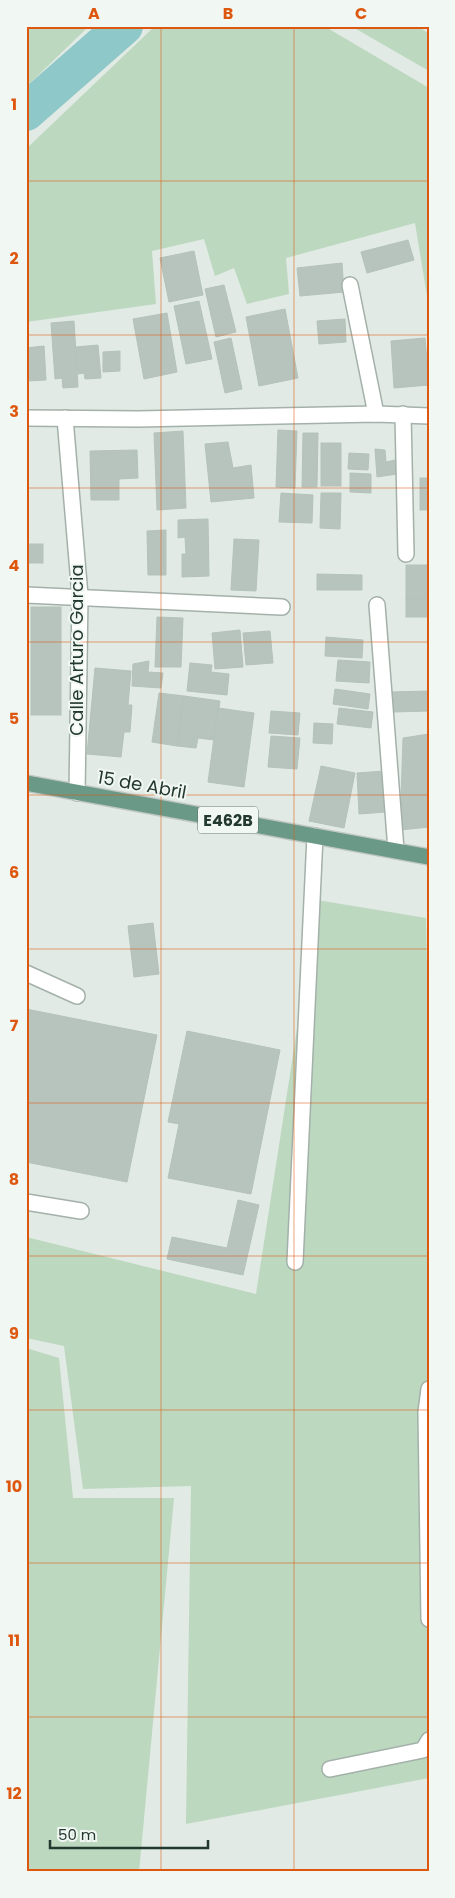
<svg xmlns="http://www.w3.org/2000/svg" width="455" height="1898" font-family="Poppins,sans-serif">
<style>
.green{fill:#bcd8bf}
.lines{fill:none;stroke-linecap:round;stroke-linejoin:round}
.river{stroke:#8fc8c9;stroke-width:38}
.building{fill:#b6c4bd;stroke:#b4c2ba}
.minor-casing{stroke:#a4b1aa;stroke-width:18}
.major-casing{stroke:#c1c7c5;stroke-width:18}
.minor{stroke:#fff;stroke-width:15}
.major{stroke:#6a9a87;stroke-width:15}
.grid{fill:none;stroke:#de570e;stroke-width:1;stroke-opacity:0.55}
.labels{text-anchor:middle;stroke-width:4;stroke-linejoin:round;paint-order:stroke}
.shield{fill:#f1f7f3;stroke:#61716a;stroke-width:1}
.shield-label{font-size:16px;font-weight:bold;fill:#23382f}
.street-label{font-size:18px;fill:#23382f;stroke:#f1f7f3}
.neatline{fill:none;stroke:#de570e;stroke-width:2}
.grid-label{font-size:16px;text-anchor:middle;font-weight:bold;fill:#de570e}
</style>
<rect width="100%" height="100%" fill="#e1eae4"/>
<g class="green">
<path d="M26 26H89L26 87Z"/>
<path d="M155 26H324L429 88V308L415 223 286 258 289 294 247 304 234 268 215 276 204 239 152 251 156 304 26 322V149Z"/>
<path d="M351 26H418L429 34V71Z"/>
<path d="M317 900 426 918 429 1075V1778L186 1824 191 1486 83 1489 64 1346 26 1338V1237L256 1294Z"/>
<path d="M26 1348 59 1358 73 1498H174L139 1872H26Z"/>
</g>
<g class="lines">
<path class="river" d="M26 112 124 26"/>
</g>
<g class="building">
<path d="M408 240 414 260 367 273 361 252Z"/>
<path d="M194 251 203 295 169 302 160 258Z"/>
<path d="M342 263 344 292 300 296 297 268Z"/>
<path d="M224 285 236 332 216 337 205 289Z"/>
<path d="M199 301 212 359 186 364 174 306Z"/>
<path d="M285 309 298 378 259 386 246 317Z"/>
<path d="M167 313 177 372 144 379 133 319Z"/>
<path d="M345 319 346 342 319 344 317 321Z"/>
<path d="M74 321 78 387 63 388 62 378 55 379 51 323Z"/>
<path d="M231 338 242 389 225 393 214 342Z"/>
<path d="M425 338 429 385 394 388 391 341Z"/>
<path d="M98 345 101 378 85 379 84 373 78 374 76 347Z"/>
<path d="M44 346 46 380 26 381V348Z"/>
<path d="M120 351V371L103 372V352Z"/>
<path d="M278 430 297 431 295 488 276 487Z"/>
<path d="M183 431 186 508 157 510 154 433Z"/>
<path d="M303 433H318L317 487H302Z"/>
<path d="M228 442 233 468 251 465 254 498 211 502 205 444Z"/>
<rect x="321" y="443" width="20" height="43"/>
<path d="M375 449 385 450 386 462 395 460 397 474 377 477Z"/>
<path d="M137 450 138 478 119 479V500H91L90 451Z"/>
<path d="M349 453 369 454 368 470 348 469Z"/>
<path d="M350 473 371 474V493L350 492Z"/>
<rect x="420" y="478" width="9" height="32"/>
<path d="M281 493 313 495 312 523 279 522Z"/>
<path d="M321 493H341L340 529 320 528Z"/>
<path d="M208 519 209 576 182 577V554H186L185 537 178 538V520Z"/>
<path d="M166 530V575H148L147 531Z"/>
<path d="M234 539 259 540 256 591 231 590Z"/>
<rect x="26" y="544" width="17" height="19"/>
<rect x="406" y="565" width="23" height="34"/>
<path d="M317 574 362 575V590H317Z"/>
<rect x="406" y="599" width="23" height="18"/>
<rect x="31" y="607" width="30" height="108"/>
<path d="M157 617 183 618 181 667H155Z"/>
<path d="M240 630 243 667 215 669 212 633Z"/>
<path d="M270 631 273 663 246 665 243 633Z"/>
<path d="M326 637 363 640 362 658 325 656Z"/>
<path d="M338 660 370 662 369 683 336 681Z"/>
<path d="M149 661 148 672 163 673 161 688 132 686 133 664Z"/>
<path d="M190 663 212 665 211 672 229 674 227 695 187 691Z"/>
<path d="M95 668 131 671 128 705H132L130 732H124L121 757 87 754Z"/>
<path d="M335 689 370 694 368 709 333 704Z"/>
<path d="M429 691V711L391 712V692Z"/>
<path d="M159 693 184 696 177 746 152 742Z"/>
<path d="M184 696 220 701 214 740 198 738 196 748 177 746Z"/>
<path d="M218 708 254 713 244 787 208 782Z"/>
<path d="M339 708 373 712 371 728 337 724Z"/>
<path d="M271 711 300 713 298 735 269 733Z"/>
<path d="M314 723 333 724 332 744 313 743Z"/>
<path d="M429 734V827L400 830 403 738Z"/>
<path d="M271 736 300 738 297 769 268 767Z"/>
<path d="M321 766 355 773 344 828 309 821Z"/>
<path d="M384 771 386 812 359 814 357 773Z"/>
<path d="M153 923 159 974 134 977 128 926Z"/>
<path d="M26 1009 157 1035 127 1182 26 1162Z"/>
<path d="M187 1031 280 1050 251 1194 168 1178 179 1124 168 1122Z"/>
<path d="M238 1200 259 1205 243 1275 167 1259 172 1237 227 1248Z"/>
</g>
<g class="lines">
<defs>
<g id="minor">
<path d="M350 285 376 414"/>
<path d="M403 414 406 554"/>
<path d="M26 418 138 419 376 414 429 416"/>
<path d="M65 418 80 596 77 793"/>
<path d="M26 595 282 607"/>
<path d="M377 605 396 850"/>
<path d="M26 973 77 996"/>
<path d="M26 1202 81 1211"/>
<path d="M295 1262 315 836"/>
<path d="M429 1389 426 1412 429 1619"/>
<path d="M330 1769 423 1750 429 1740"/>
</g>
<path id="major" d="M26 783 429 857"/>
</defs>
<use href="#minor" class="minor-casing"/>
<use href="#major" class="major-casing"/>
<use href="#minor" class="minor"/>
<use href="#major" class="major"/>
</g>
<path class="grid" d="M161 26V1872M294 26V1872M26 181H429M26 335H429M26 488H429M26 642H429M26 795H429M26 949H429M26 1103H429M26 1256H429M26 1410H429M26 1563H429M26 1717H429"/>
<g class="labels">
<rect class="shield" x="198" y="806.5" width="60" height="27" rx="4"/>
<g class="shield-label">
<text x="228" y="826">E462B</text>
</g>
<g class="street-label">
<text transform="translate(77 650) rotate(-90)" y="6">Calle Arturo Garcia</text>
<text transform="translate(142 785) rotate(10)" y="6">15 de Abril</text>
</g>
</g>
<rect width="455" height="1898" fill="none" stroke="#f1f7f3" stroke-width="55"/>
<path d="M50 1840v8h158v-8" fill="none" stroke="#23382f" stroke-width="2.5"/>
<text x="58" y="1840" font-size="15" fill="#23382f" stroke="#f1f7f3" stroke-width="4" paint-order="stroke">50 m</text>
<rect x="28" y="28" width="400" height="1842" class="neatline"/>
<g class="grid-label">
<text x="94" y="19">A</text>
<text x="228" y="19">B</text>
<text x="361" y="19">C</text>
<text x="14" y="110">1</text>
<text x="14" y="264">2</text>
<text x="14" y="417">3</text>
<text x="14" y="571">4</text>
<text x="14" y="724">5</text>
<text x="14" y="878">6</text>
<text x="14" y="1031">7</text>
<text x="14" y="1185">8</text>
<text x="14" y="1339">9</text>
<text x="14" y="1492">10</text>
<text x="14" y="1646">11</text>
<text x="14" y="1799">12</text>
</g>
</svg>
